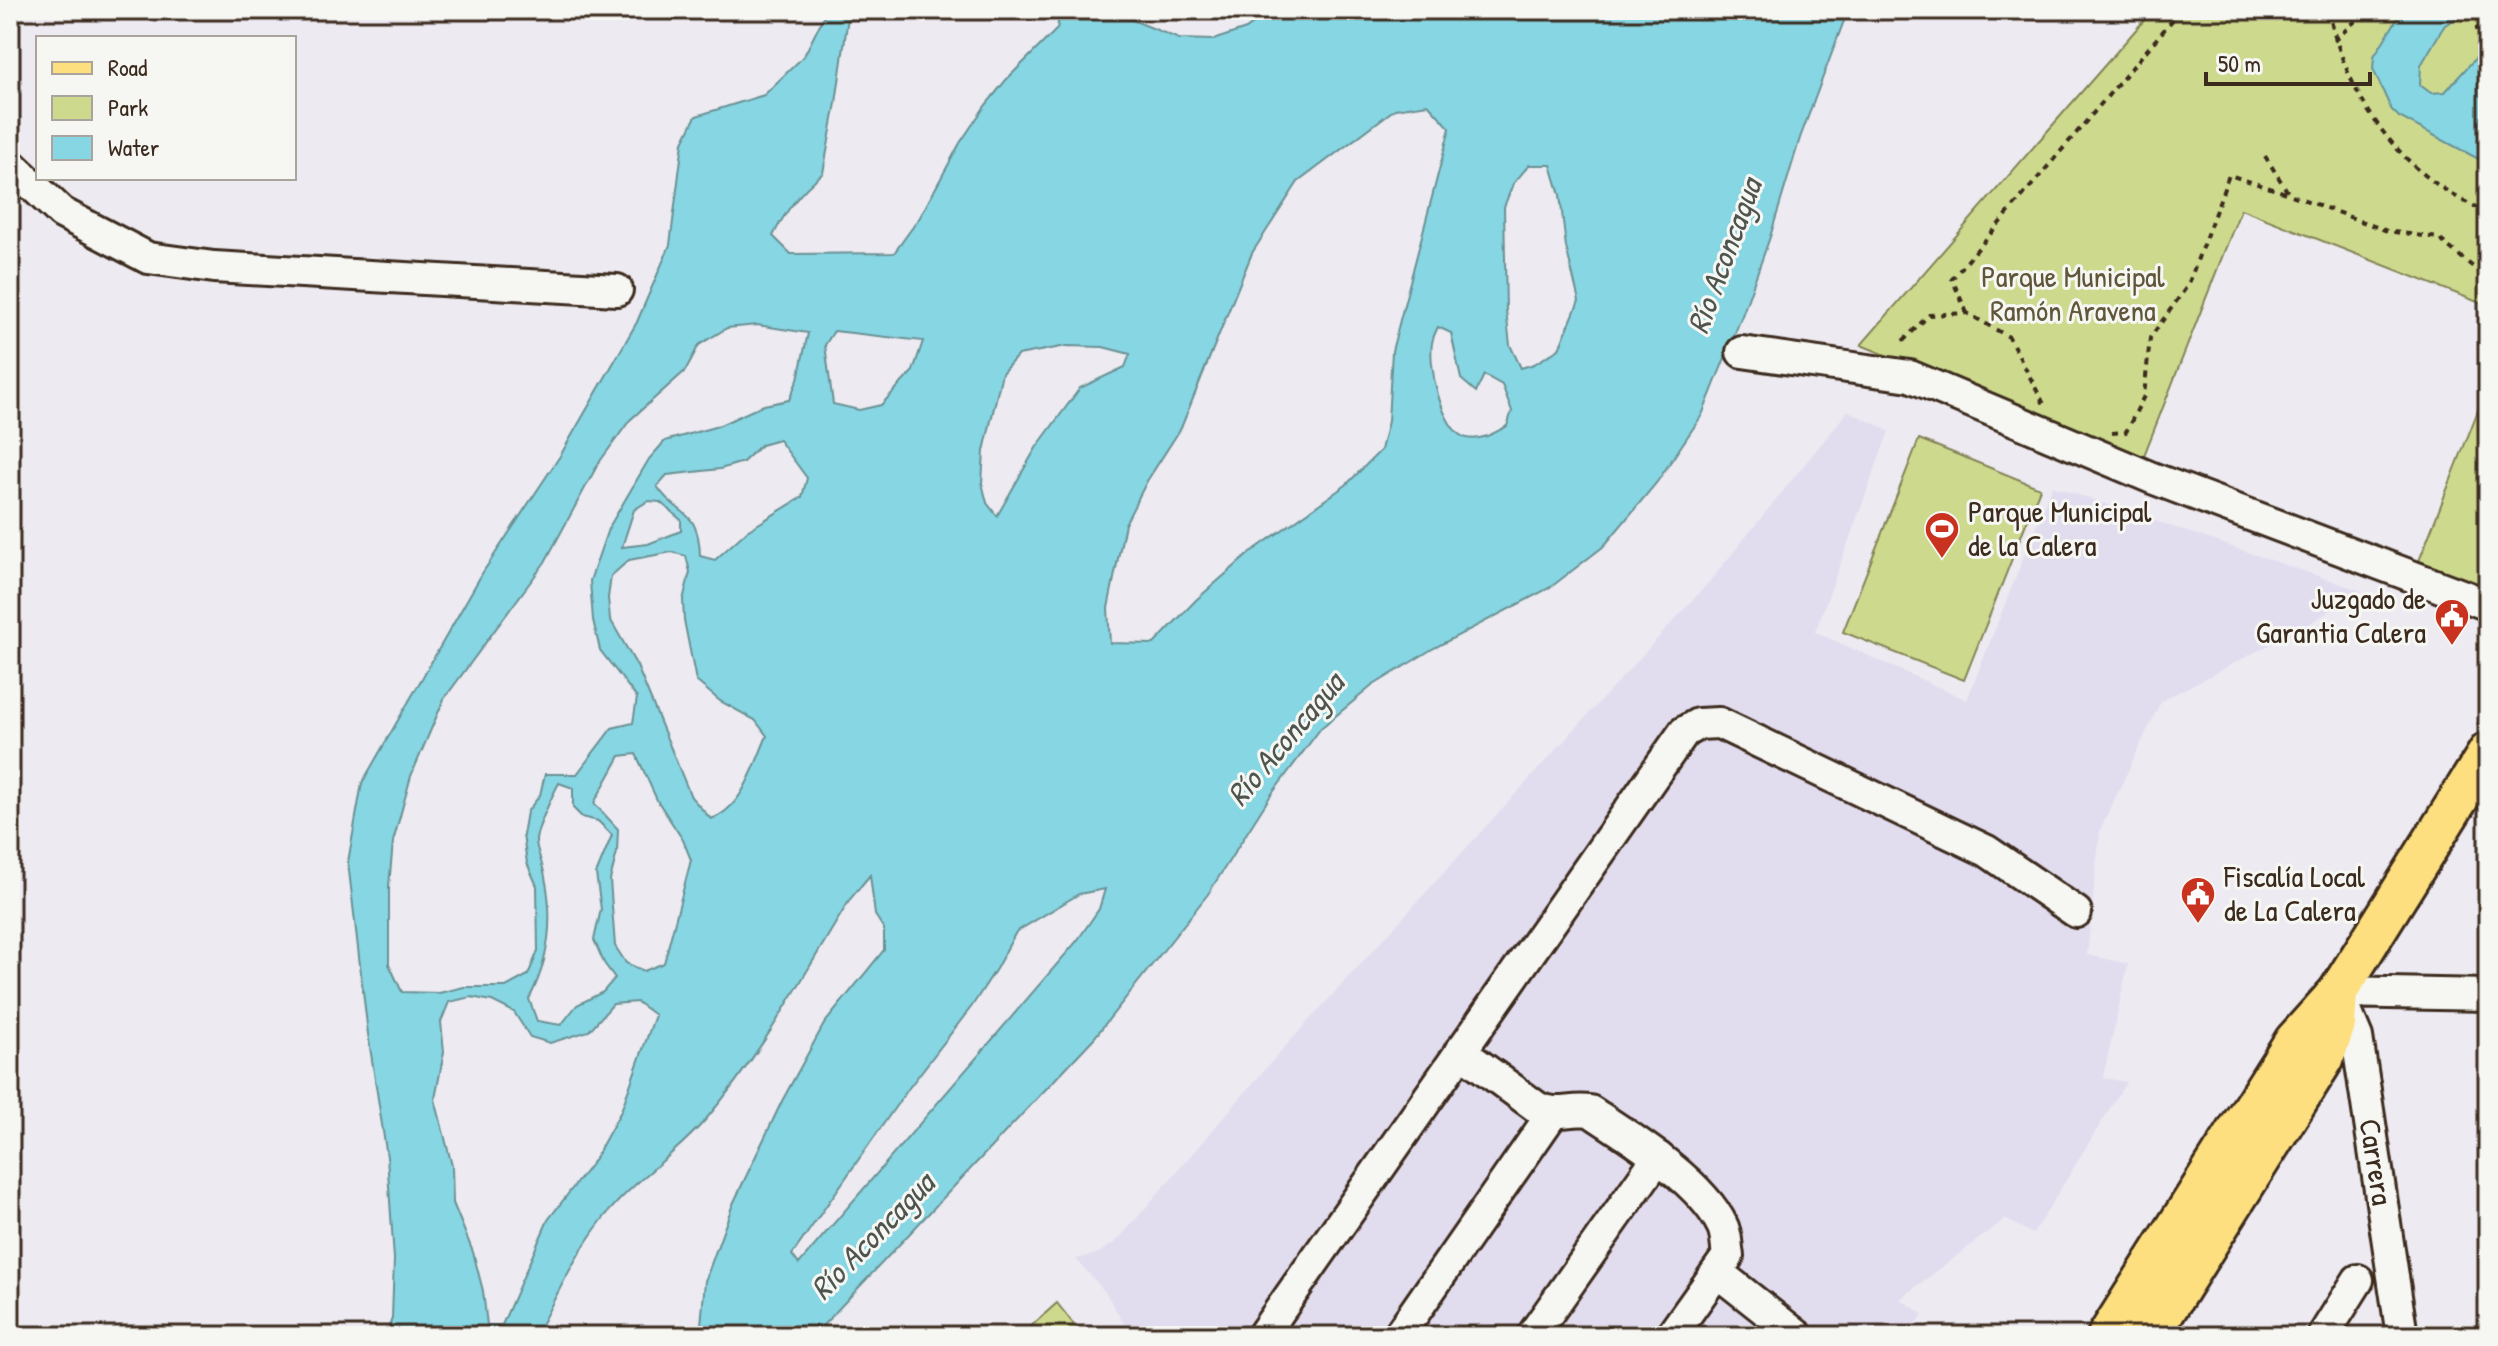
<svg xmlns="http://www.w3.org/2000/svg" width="2498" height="1346" font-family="'Patrick Hand',sans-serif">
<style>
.built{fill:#e2dcef}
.green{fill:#cdda8e;stroke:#848256;stroke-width:2}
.water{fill:#87d6e3;stroke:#699194;stroke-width:2;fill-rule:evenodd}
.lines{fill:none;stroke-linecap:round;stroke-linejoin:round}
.minor-casing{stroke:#3b2a1e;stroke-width:36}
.major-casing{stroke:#3b2a1e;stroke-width:44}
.path{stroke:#3b2a1e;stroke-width:4;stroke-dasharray:6 6;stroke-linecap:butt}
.minor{stroke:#f6f6f2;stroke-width:30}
.major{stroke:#fddf80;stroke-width:38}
.labels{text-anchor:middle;stroke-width:6;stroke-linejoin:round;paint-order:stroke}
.park-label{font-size:30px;fill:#60563a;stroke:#f6f6f2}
.poi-label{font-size:30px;fill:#3b2a1e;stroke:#f6f6f2;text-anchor:start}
.street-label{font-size:30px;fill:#3b2a1e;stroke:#f6f6f2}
.water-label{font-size:32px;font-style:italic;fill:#4e554f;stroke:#f6f6f2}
</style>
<rect width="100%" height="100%" fill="#edeaf1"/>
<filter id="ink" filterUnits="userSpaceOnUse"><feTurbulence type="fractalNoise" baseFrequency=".0125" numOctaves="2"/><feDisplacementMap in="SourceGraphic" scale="16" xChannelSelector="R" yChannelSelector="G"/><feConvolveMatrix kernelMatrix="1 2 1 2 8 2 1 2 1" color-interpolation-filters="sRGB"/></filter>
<g filter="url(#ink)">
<path class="built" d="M1848 411 1889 431 1815 632 1967 700 2052 486 2362 591 2304 627 2161 701 2100 830 2087 955 2128 964 2103 1078 2126 1082 2033 1234 2005 1219 1900 1299 1923 1314 1909 1336H1768L1757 1327 1751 1336H1131L1106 1293 1076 1259 1097 1254 1116 1242 1274 1059 1710 581Z"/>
<g class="green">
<path d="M2153 10H2488V306L2241 209 2143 458 1861 345Z"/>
<path d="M2488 385V590L2419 561Z"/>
<path d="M1919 439 2040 488 1964 680 1843 632Z"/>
<path d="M1057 1303 1083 1336H1020Z"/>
</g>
<g class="water">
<path d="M827 10H849L836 103 823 173C800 192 786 210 773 236L791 254 894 253 920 217 960 143 985 106 1006 80 1057 29 1060 10H1108L1179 39 1213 40 1246 29 1272 10H1848L1800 138 1770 237 1743 313 1702 415 1657 482 1604 546 1551 587 1434 648 1372 686 1321 728 1271 795 1208 894 1094 1038 813 1336H700L705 1281 733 1204 782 1101 824 1024 884 950V929L875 915 870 875 851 898C805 972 764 1051 707 1118 676 1155 632 1181 602 1220 575 1254 556 1298 535 1336H386L392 1318 394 1259 387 1157 368 1034 348 862 362 783 483 572 560 456 637 322 670 245 683 142 696 116 764 95 804 56ZM1428 104 1450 128 1392 351 1388 421 1381 450 1346 485 1251 552 1196 600 1154 644 1110 643 1108 608 1125 524 1147 481 1181 428 1252 253 1298 182 1395 109ZM1529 165H1551L1560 195 1566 247 1579 301 1559 349 1534 364 1521 368 1510 345 1506 310 1504 207 1513 184ZM757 325 808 333 798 379 789 400 764 405 718 426 665 441 649 459 608 529 590 581 593 620 600 650 637 698 633 723 612 728 577 774H545L540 795 527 812 523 835 527 863 537 886 538 951 528 975 506 987H464L439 993 402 992 389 964V886L393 842 411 776 444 699 545 562 598 464 630 420 685 371 699 345 727 328ZM1438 327 1451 333 1461 379 1476 392 1484 375 1502 385 1512 411 1507 426C1494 433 1482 441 1467 438 1442 434 1426 360 1433 339 1434 335 1436 331 1438 327ZM834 331 923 341 913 371 881 405 859 410 833 404 825 345ZM1067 346 1103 347 1130 354 1125 367 1080 388 1036 448 997 516 987 503 982 483 984 451 1002 373 1018 355ZM779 440 807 478 802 497 747 531 715 560 700 556C699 506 676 517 657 486L667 475 720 469 743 462 761 445ZM648 501 660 502 681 520V531L648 544 622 547 634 510ZM672 552 686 556 690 572 683 600 684 620 696 681 720 701 755 720 767 736C754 765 743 808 711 819L691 797 637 666 610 619 608 598 611 576 629 560ZM636 754 657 800 683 840 691 860 664 963 644 971 626 963 615 946 610 880 617 852 618 829 594 803 620 756ZM559 783 573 788V808L582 817 598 821 612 835 596 874 601 909 594 940 604 963 615 978 603 992 577 1005 561 1025 537 1021 529 999C549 961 554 920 545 877 544 868 536 849 536 841 536 830 553 794 559 783ZM1105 889 1099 909 1077 941 799 1264 792 1255 905 1093 972 1006 996 969 1016 932 1079 894ZM471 997 492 1001 514 1012 530 1037 550 1043 589 1031 613 1004 637 1002 655 1015 621 1111 594 1160 548 1220 502 1325H487L483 1291 473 1252 453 1203 452 1166 435 1099 444 1052 441 1022 449 1002Z"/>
<path d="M2403 10H2469L2445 25 2441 31 2421 65 2420 85 2431 93 2445 92 2488 44V164L2399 117 2391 109 2373 69 2374 56Z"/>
</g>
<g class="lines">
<defs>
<g id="minor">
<path d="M10 164 62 213 148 258 214 267 617 290"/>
<path d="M1742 352 1910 376 2152 478 2488 605"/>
<path d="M1460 1051 1538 1108C1560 1117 1568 1108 1590 1111 1631 1138 1701 1181 1722 1225 1727 1234 1726 1246 1728 1256L1671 1336"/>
<path d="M1717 1272 1798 1336"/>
<path d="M1262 1336 1684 732 1698 724 1719 723 1987 851 2076 912"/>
<path d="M1398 1336 1552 1114"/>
<path d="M1532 1336 1658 1157"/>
<path d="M2323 1336 2358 1280"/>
<path d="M2402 1336 2357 1037 2338 992 2488 995"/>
</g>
<g id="major">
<path d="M2107 1336 2294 1041 2338 992 2488 752"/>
<path d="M2150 1336 2324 1059 2336 1024 2338 992"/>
</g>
</defs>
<use href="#minor" class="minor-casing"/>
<use href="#major" class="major-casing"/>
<g class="path">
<path d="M2329 10C2345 97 2403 179 2488 212"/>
<path d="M2475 29 2483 28 2488 24"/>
<path d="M2334 41 2367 10"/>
<path d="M2265 156 2289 194 2387 231 2438 238 2472 266 2488 276"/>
<path d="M1967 313 1952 279 2181 10"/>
<path d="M1903 341 1929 315 1967 313 2009 337 2045 406"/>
<path d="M2112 433 2126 432 2144 396 2150 338 2188 285 2229 175 2289 194"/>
<path d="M2478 725 2488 710"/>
</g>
<use href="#minor" class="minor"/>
<use href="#major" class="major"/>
</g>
</g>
<defs>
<symbol id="stadium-pin" viewBox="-11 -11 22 30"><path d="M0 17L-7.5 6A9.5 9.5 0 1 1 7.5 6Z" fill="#c8321e" stroke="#f6f6f2"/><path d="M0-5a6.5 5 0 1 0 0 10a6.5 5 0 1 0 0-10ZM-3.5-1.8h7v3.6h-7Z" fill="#fff"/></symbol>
<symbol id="civic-pin" viewBox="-11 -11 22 30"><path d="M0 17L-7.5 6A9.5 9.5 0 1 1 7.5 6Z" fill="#c8321e" stroke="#f6f6f2"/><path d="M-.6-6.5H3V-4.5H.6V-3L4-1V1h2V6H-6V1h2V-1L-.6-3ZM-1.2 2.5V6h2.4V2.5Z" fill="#fff"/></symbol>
</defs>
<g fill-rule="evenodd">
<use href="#stadium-pin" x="1922" y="509" width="40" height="54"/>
<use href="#civic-pin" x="2432" y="596" width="40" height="54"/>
<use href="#civic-pin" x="2178" y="874" width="40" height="54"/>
</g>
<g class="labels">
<g class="park-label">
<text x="2073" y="287">Parque Municipal<tspan x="2073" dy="34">Ramón Aravena</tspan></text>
</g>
<g class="poi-label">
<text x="1968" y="522">Parque Municipal<tspan x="1968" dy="34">de la Calera</tspan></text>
<text x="2426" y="609" text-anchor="end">Juzgado de<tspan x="2426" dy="34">Garantia Calera</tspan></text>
<text x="2224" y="887">Fiscalía Local<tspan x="2224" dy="34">de La Calera</tspan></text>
</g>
<g class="street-label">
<text transform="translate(2376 1162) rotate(81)" y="10">Carrera</text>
</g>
<g class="water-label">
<text transform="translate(1724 256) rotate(-70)" y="11">Río Aconcagua</text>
<text transform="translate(1285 739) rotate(-50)" y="11">Río Aconcagua</text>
<text transform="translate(872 1236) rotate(-46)" y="11">Río Aconcagua</text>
</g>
</g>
<rect width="2498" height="1346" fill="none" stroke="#f6f6f2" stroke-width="40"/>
<rect x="20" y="20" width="2458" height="1306" fill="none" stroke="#3b2a1e" stroke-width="3" filter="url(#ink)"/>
<rect x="36" y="36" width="260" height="144" fill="#f6f6f2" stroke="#aba49d" stroke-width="2"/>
<rect x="52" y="62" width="40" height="12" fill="#fddf80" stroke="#aba49d" stroke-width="2"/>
<text x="108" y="76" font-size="24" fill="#3b2a1e">Road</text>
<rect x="52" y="96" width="40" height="24" fill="#cdda8e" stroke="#aba49d" stroke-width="2"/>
<text x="108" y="116" font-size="24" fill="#3b2a1e">Park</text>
<rect x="52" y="136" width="40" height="24" fill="#87d6e3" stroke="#aba49d" stroke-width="2"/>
<text x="108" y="156" font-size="24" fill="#3b2a1e">Water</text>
<path d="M2206 72v12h164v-12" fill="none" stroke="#3b2a1e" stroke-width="4"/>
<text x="2218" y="72" font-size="24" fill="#3b2a1e" stroke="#f6f6f2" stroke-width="6" paint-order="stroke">50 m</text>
</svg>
